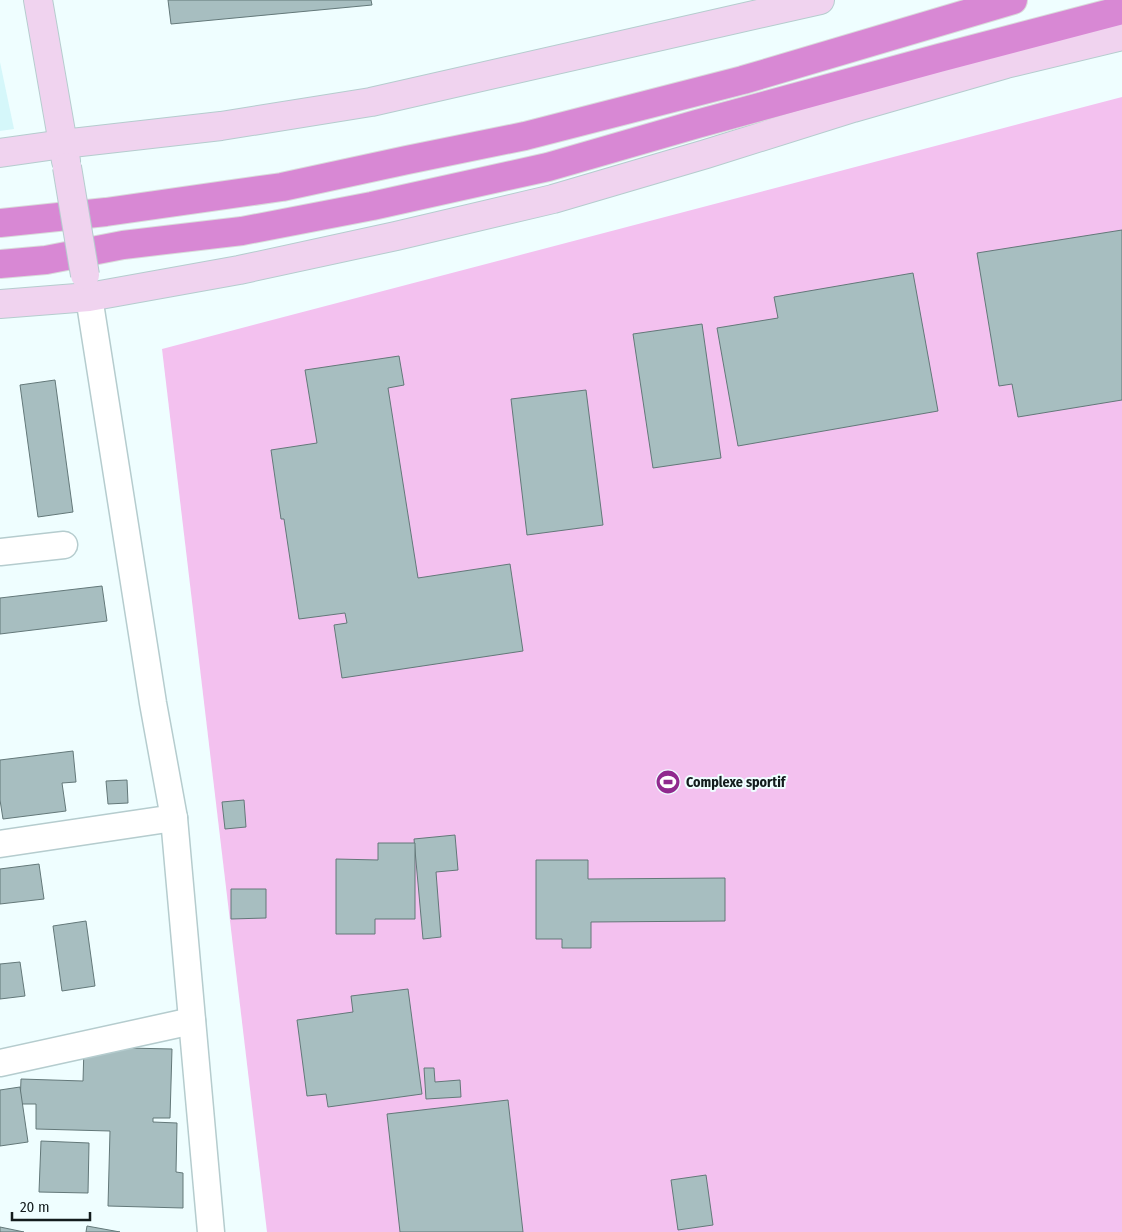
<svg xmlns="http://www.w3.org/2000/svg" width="1122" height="1232" font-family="'Fira Sans Condensed',sans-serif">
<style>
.built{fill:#d5f7fa}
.green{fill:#f3c1ef}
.building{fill:#a7bec0;stroke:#637879}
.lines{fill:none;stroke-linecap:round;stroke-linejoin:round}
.minor-casing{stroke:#b5ccce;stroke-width:29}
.secondary-casing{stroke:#b5ccce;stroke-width:30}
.trunk-casing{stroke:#d9dbdb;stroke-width:30}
.minor{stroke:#fff;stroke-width:26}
.secondary{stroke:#f0d3ef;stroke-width:28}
.trunk{stroke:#d888d4;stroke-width:28}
.secondary-bridge-casing{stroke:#b5ccce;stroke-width:30;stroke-linecap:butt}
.secondary-bridge{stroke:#f0d3ef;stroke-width:28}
.labels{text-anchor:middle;stroke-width:4;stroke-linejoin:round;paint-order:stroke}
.poi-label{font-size:14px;font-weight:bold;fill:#131c1d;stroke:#effeff;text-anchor:start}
</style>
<rect width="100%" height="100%" fill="#effeff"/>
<path class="built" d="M0 62 14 129 0 131Z"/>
<path class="green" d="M1122 97V1232H267L162 349Z"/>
<g class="building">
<path d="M168 0H371L372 5 171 24Z"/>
<path d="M1122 230V400L1018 417 1012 384 999 386 977 253Z"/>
<path d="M913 273 938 411 738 446 717 328 778 318 774 297Z"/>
<path d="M702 324 721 458 653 468 633 334Z"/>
<path d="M399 356 404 385 388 388 418 578 510 564 523 651 342 678 334 625 347 623 345 613 299 619 284 519H281L271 450 317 443 305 370Z"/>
<path d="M55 380 73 512 38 517 20 385Z"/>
<path d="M586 390 603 525 527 535 511 399Z"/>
<path d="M102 586 107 621 0 634V598Z"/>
<path d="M73 751 76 782 62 783 66 811 3 819 0 800V760Z"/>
<path d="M127 780 128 803 108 804 106 781Z"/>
<path d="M244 800 246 827 225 829 222 802Z"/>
<path d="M455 835 458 870 436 872 441 937 423 939 414 839Z"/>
<path d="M378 843H415V919H375V934H336V859L378 860Z"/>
<path d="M536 860H588V879L725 878V921L591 922V948H562V939H536Z"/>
<path d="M39 864 44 899 0 904V869Z"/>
<path d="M231 889H266V918L231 919Z"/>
<path d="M86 921 95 986 62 991 53 926Z"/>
<path d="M20 962 25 996 0 999V964Z"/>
<path d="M408 989 422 1094 328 1107 326 1094 307 1096 297 1020 353 1012 351 996Z"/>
<path d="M84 1047 172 1049 170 1118H153V1122L177 1123 176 1172 183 1173V1208L108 1206 110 1131 36 1129V1104H20L21 1079 83 1081Z"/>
<path d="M424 1068H434L435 1082 460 1080 461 1097 426 1099Z"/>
<path d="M20 1087 28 1142 0 1146V1090Z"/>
<path d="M508 1100 523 1232H400L387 1114Z"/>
<path d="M41 1141 89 1143 88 1193 39 1192Z"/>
<path d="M706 1175 713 1225 678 1230 671 1180Z"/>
<path d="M87 1226 120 1232H86Z"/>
<path d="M0 1227 24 1232H0Z"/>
</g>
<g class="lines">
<defs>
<g id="minor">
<path d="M89 297 153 703 174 818 211 1232"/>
<path d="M0 552 64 545"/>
<path d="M0 844 174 818"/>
<path d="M0 1063 192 1021"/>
</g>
<g id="secondary">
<path d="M38 0 66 161"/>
<path d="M0 153 63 144 221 126 371 102 820 0"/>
<path d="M0 304 89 297 239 270 396 236 553 199 706 154 853 108 1006 64 1122 36"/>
</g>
<g id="trunk">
<path d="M0 223 106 212 282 187 407 160 525 136 743 80 1013 0"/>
<path d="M0 264 46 260 123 245 242 231 372 206 548 167 697 124 939 58 1122 10"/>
</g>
</defs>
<use href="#minor" class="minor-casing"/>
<use href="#secondary" class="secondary-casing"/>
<use href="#trunk" class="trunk-casing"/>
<use href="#minor" class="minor"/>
<use href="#secondary" class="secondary"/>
<use href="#trunk" class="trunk"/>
<defs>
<path id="secondary-bridge" d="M67 167 85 275"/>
</defs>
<use href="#secondary-bridge" class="secondary-bridge-casing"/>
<use href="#secondary-bridge" class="secondary-bridge"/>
</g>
<defs>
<symbol id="stadium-disc" viewBox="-11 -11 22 22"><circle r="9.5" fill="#90298e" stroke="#effeff"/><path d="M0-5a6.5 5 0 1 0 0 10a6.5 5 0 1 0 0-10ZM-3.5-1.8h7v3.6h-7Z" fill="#fff"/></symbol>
</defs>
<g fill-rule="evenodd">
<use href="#stadium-disc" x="654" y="768" width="28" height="28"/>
</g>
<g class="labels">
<g class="poi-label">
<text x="686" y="787">Complexe sportif</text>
</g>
</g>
<path d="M12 1212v8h78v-8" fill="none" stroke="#131c1d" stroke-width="2.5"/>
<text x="20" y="1212" font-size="15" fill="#131c1d" stroke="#effeff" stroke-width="4" paint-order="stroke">20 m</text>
</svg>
